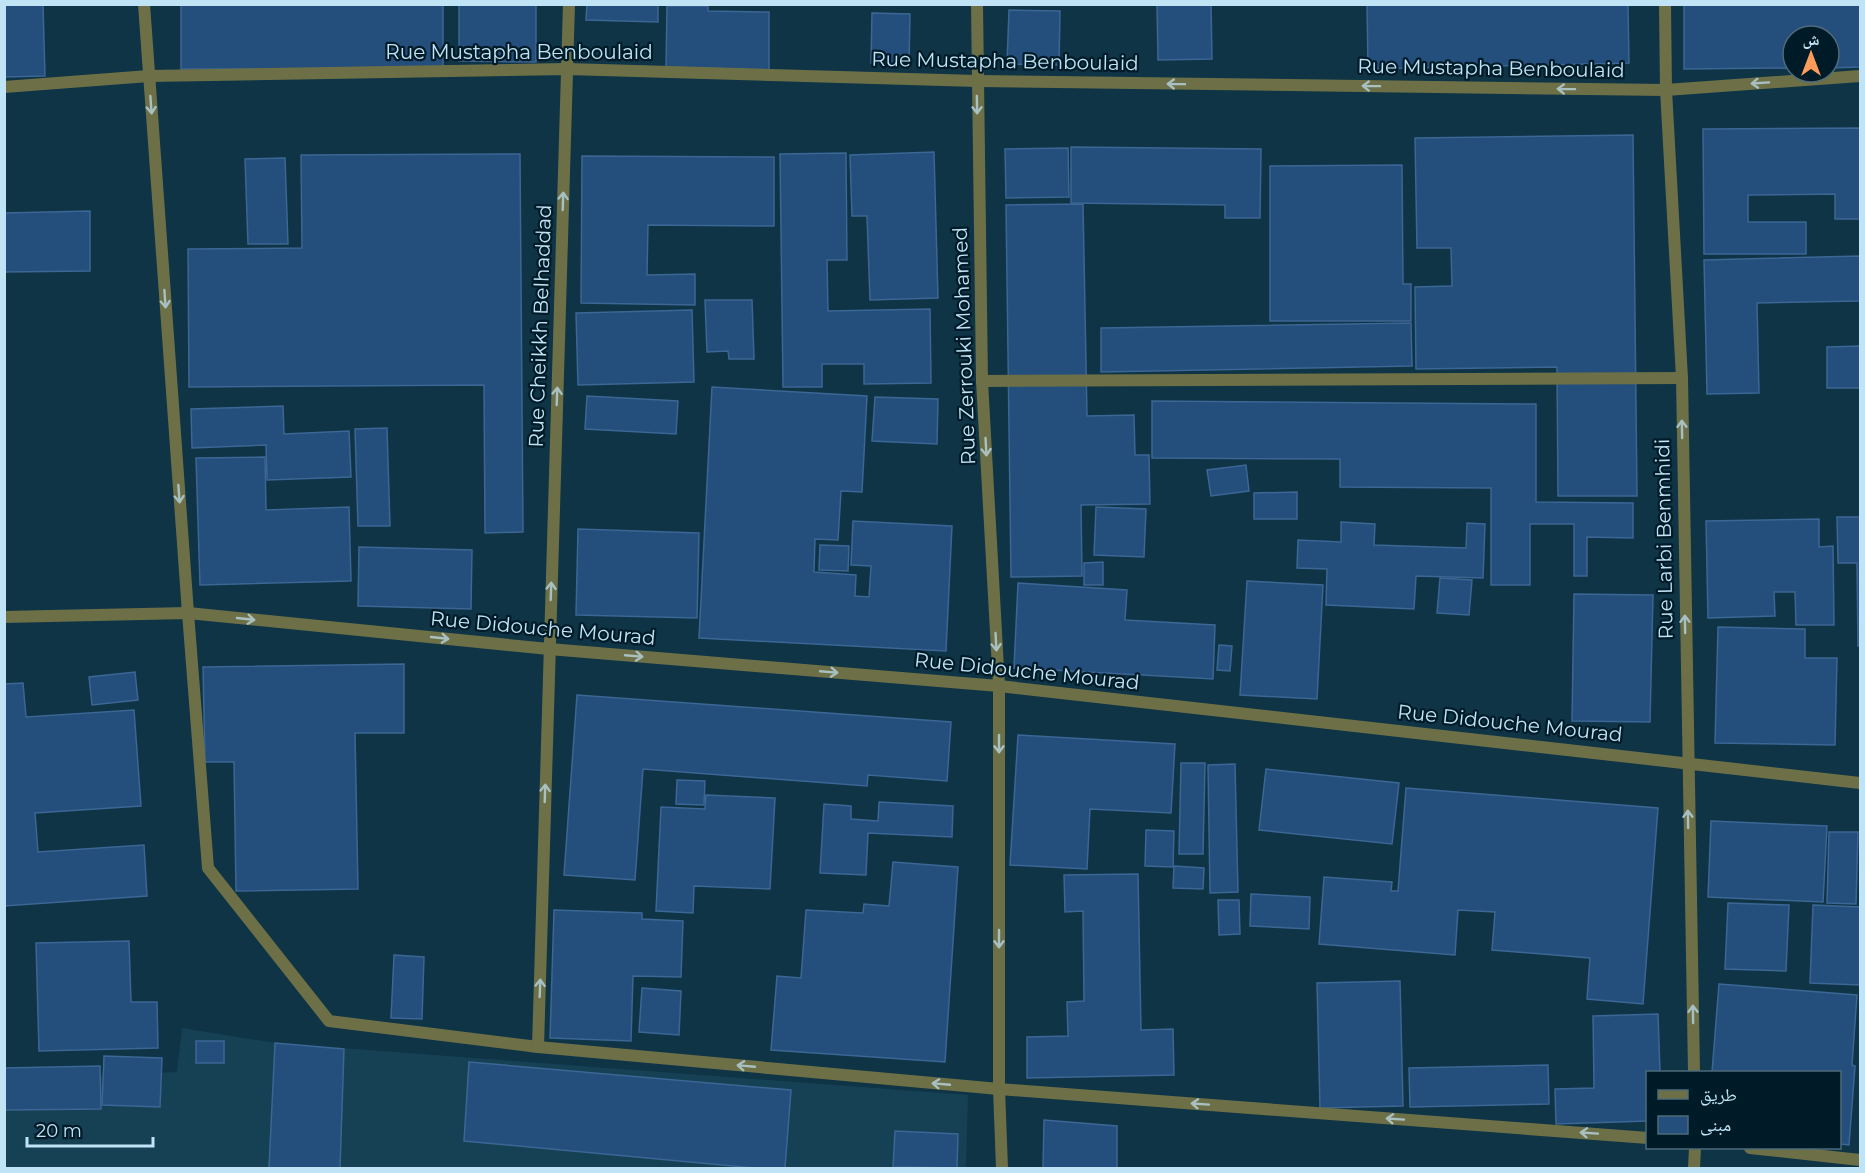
<svg xmlns="http://www.w3.org/2000/svg" width="1865" height="1173" font-family="Montserrat,'Noto Naskh Arabic',sans-serif">
<style>
.built{fill:#164155}
.building{fill:#244e7b;stroke:#3c6694;stroke-width:1.5}
.lines{fill:none;stroke-linecap:round;stroke-linejoin:round}
.pedestrian{stroke:#6d7046;stroke-width:12}
.minor{stroke:#6d7046;stroke-width:12}
.tertiary{stroke:#6d7046;stroke-width:12}
.oneway{stroke:#a8c0c1}
.labels{text-anchor:middle;stroke-width:4.5;stroke-linejoin:round;paint-order:stroke}
.street-label{font-size:20px;fill:#c1e3f6;stroke:#001b28}
</style>
<rect width="100%" height="100%" fill="#0e3446"/>
<path class="built" d="M182 1028 275 1043 968 1095 966 1168H5V1081L177 1072Z"/>
<g class="building">
<path d="M4 4H43L45 76 4 77Z"/>
<rect x="181" y="4" width="262" height="65"/>
<path d="M459 4H536V62L459 61Z"/>
<path d="M587 4H658V22L586 20Z"/>
<path d="M1157 4H1211L1212 59 1158 60Z"/>
<path d="M1367 4H1628L1629 63 1368 69Z"/>
<path d="M1684 4H1860V67L1829 68V36H1793V68L1684 69Z"/>
<path d="M667 6H708V11L769 12V70L666 68Z"/>
<path d="M1009 10 1060 11 1059 65 1007 64Z"/>
<path d="M872 13 910 14 909 64 871 63Z"/>
<path d="M1860 128V219H1835V194L1748 195V222H1806V254H1704L1703 129Z"/>
<path d="M1633 135 1637 496H1558L1557 367 1416 369 1415 287 1452 286 1451 248H1417L1415 138Z"/>
<path d="M1071 147 1261 149 1260 218H1225V205L1071 203Z"/>
<path d="M1068 148 1069 197 1006 198 1005 149Z"/>
<path d="M934 152 938 298 870 300 867 216H852L850 155Z"/>
<path d="M846 153 847 260H827L828 311 930 309 931 383 864 384V364H822V387H783L780 154Z"/>
<path d="M520 154 523 532 485 533 484 385 189 387 188 249 302 248 301 155Z"/>
<path d="M582 156 774 157V226L648 225 647 275 695 274V305L581 303Z"/>
<path d="M285 158 288 244H248L245 159Z"/>
<path d="M1402 165 1403 284H1411V321H1270V166Z"/>
<path d="M1083 204 1087 416 1134 415 1135 455H1149L1150 504 1081 505 1082 576 1011 577 1006 205Z"/>
<path d="M90 211V271L4 272V213Z"/>
<path d="M1860 256V301L1757 303 1759 393 1707 394 1704 260Z"/>
<path d="M705 300H752L754 359H729L728 351 707 352Z"/>
<path d="M692 310 694 382 578 385 576 313Z"/>
<path d="M1411 323 1412 366 1101 372V328Z"/>
<path d="M1860 346V388H1827V347Z"/>
<path d="M712 387 867 396 862 492 841 491 838 540 815 539 814 572 856 575 855 596 869 597 871 566 851 565 853 521 952 526 946 651 699 638Z"/>
<path d="M587 396 678 401 676 434 585 429Z"/>
<path d="M875 397 938 399 937 444 872 441Z"/>
<path d="M1152 401 1536 404V502L1633 503V538L1587 537V576H1574V524H1530V585H1491V488L1340 487V459L1152 458Z"/>
<path d="M283 406 284 434 349 431 351 477 267 480 266 445 192 448 191 409Z"/>
<path d="M387 428 390 526H358L355 429Z"/>
<path d="M265 457 266 510 349 507 351 581 200 585 196 458Z"/>
<path d="M1246 465 1249 491 1211 496 1207 470Z"/>
<path d="M1297 492V519H1254V493Z"/>
<path d="M1096 507 1146 509 1144 557 1094 555Z"/>
<path d="M1837 517H1860V646H1858L1857 563H1838Z"/>
<path d="M1819 519V547L1833 546 1834 625H1796L1795 592H1774L1775 616 1708 618 1706 521Z"/>
<path d="M1341 522 1375 524 1374 545 1466 548 1467 523 1485 524 1483 578 1416 576 1414 609 1326 605 1327 569 1297 568 1298 540 1341 542Z"/>
<path d="M578 529 699 533 697 618 576 615Z"/>
<path d="M820 545 849 546 848 571 819 570Z"/>
<path d="M359 547 472 550 471 609 358 606Z"/>
<path d="M1103 562V585H1084V563Z"/>
<path d="M1440 578 1472 580 1469 615 1437 613Z"/>
<path d="M1247 581 1323 585 1317 699 1240 695Z"/>
<path d="M1018 583 1127 590 1125 620 1215 625 1213 679 1014 668Z"/>
<path d="M1574 594 1653 595 1650 722 1572 721Z"/>
<path d="M1718 627 1805 629V658H1837L1835 745 1715 743Z"/>
<path d="M1219 645 1232 646 1230 671 1217 670Z"/>
<path d="M404 664V733H355L358 889 236 891 234 762H205L203 667Z"/>
<path d="M135 672 138 700 92 705 89 677Z"/>
<path d="M23 683 26 717 134 710 141 806 35 813 38 852 144 845 147 896 4 906V684Z"/>
<path d="M577 695 951 722 947 781 868 775 867 786 643 769 635 880 564 875Z"/>
<path d="M1018 735 1175 744 1171 813 1090 809 1087 869 1010 865Z"/>
<path d="M1181 763H1205L1203 854H1179Z"/>
<path d="M1235 764 1238 892 1210 893 1208 765Z"/>
<path d="M1266 769 1399 783 1392 844 1259 830Z"/>
<path d="M677 780 705 781 704 805 676 804Z"/>
<path d="M1406 788 1658 808 1643 1004 1587 999 1590 958 1492 950 1495 912 1458 910 1455 955 1319 944 1324 877 1392 882 1391 891H1398Z"/>
<path d="M706 795 775 798 770 889 694 886 693 913 656 911 661 807 705 809Z"/>
<path d="M879 802 953 806 952 837 868 833 866 875 820 873 824 804 851 806V819L878 821Z"/>
<path d="M1711 821 1827 826 1823 902 1708 897Z"/>
<path d="M1146 830 1174 831 1173 867 1145 866Z"/>
<path d="M1829 832H1858L1856 904 1827 903Z"/>
<path d="M893 862 958 867 945 1062 771 1050 777 976 801 978 806 910 863 913 864 904 889 906Z"/>
<path d="M1174 866 1204 868 1203 889 1173 888Z"/>
<path d="M1138 874 1141 1030 1173 1029 1174 1075 1027 1078V1037L1068 1036 1067 1002 1084 1001 1083 911 1065 912 1064 875Z"/>
<path d="M1251 894 1310 897 1309 929 1250 926Z"/>
<path d="M1218 900H1239L1240 934 1219 935Z"/>
<path d="M1728 903 1789 905 1786 971 1725 969Z"/>
<path d="M1813 905 1860 907V985L1810 983Z"/>
<path d="M554 910 642 913V919L683 921 681 977 633 976 631 1041 550 1038Z"/>
<path d="M129 941 131 1002H157L158 1048 39 1051 36 943Z"/>
<path d="M394 955 424 957 422 1019 391 1018Z"/>
<path d="M1400 981 1403 1106 1320 1108 1317 983Z"/>
<path d="M1719 984 1857 995 1852 1065 1855 1066 1849 1145 1840 1144V1072H1712Z"/>
<path d="M642 988 681 991 679 1035 639 1032Z"/>
<path d="M1658 1014 1660 1072H1648V1121L1556 1124 1555 1089 1594 1088 1593 1016Z"/>
<rect x="196" y="1041" width="28" height="22"/>
<path d="M275 1043 344 1049 340 1168H269Z"/>
<path d="M104 1056 162 1058 160 1107 102 1105Z"/>
<path d="M469 1062 791 1090 785 1168H754L464 1141Z"/>
<path d="M1548 1065 1549 1104 1410 1107 1409 1068Z"/>
<path d="M100 1066 101 1109 4 1110V1068Z"/>
<path d="M1044 1120 1117 1126V1168H1043Z"/>
<path d="M895 1131 958 1134 957 1168 893 1167Z"/>
</g>
<g class="lines">
<path class="pedestrian" d="M982 381 1682 378"/>
<g class="minor">
<path d="M144 4 188 613 208 868 329 1021 538 1047 999 1089 1648 1138"/>
<path d="M1665 4 1666 90 1682 378 1694 1072"/>
<path d="M4 87 149 76 567 69 977 81 1666 90 1860 76"/>
<path d="M4 617 188 613 549 649 999 686 1860 783"/>
<path d="M538 1047 569 4"/>
<path d="M1750 1148 1860 1160"/>
<path d="M1694 1168 1695 1148"/>
</g>
<path class="tertiary" d="M977 4 982 381 999 686V1089L1002 1168"/>
</g>
<defs><path id="oneway-shaft" d="M-6 0H5M1.5-3L5.5 0L1.5 3" fill="none" stroke-width="1.6" stroke-linecap="round" stroke-linejoin="round" transform="scale(1.5)"/></defs>
<g class="oneway">
<use href="#oneway-shaft" transform="translate(1760 83) rotate(176)"/>
<use href="#oneway-shaft" transform="translate(1176 84) rotate(-179)"/>
<use href="#oneway-shaft" transform="translate(1371 86) rotate(-179)"/>
<use href="#oneway-shaft" transform="translate(1566 89) rotate(-179)"/>
<use href="#oneway-shaft" transform="translate(151 105) rotate(86)"/>
<use href="#oneway-shaft" transform="translate(977 105) rotate(89)"/>
<use href="#oneway-shaft" transform="translate(563 201) rotate(-88)"/>
<use href="#oneway-shaft" transform="translate(165 299) rotate(86)"/>
<use href="#oneway-shaft" transform="translate(557 396) rotate(-88)"/>
<use href="#oneway-shaft" transform="translate(1682 429) rotate(-91)"/>
<use href="#oneway-shaft" transform="translate(986 447) rotate(87)"/>
<use href="#oneway-shaft" transform="translate(179 494) rotate(86)"/>
<use href="#oneway-shaft" transform="translate(551 591) rotate(-88)"/>
<use href="#oneway-shaft" transform="translate(246 619) rotate(6)"/>
<use href="#oneway-shaft" transform="translate(1685 624) rotate(-91)"/>
<use href="#oneway-shaft" transform="translate(440 638) rotate(6)"/>
<use href="#oneway-shaft" transform="translate(996 642) rotate(87)"/>
<use href="#oneway-shaft" transform="translate(634 656) rotate(5)"/>
<use href="#oneway-shaft" transform="translate(829 672) rotate(5)"/>
<use href="#oneway-shaft" transform="translate(999 744) rotate(90)"/>
<use href="#oneway-shaft" transform="translate(545 793) rotate(-88)"/>
<use href="#oneway-shaft" transform="translate(1688 819) rotate(-91)"/>
<use href="#oneway-shaft" transform="translate(999 939) rotate(90)"/>
<use href="#oneway-shaft" transform="translate(540 988) rotate(-88)"/>
<use href="#oneway-shaft" transform="translate(1693 1014) rotate(-91)"/>
<use href="#oneway-shaft" transform="translate(746 1066) rotate(-175)"/>
<use href="#oneway-shaft" transform="translate(941 1084) rotate(-175)"/>
<use href="#oneway-shaft" transform="translate(1200 1104) rotate(-176)"/>
<use href="#oneway-shaft" transform="translate(1395 1119) rotate(-176)"/>
<use href="#oneway-shaft" transform="translate(1589 1133) rotate(-176)"/>
</g>
<g class="labels">
<g class="street-label">
<text x="519" y="59">Rue Mustapha Benboulaid</text>
<text transform="translate(1005 61) rotate(1)" y="7">Rue Mustapha Benboulaid</text>
<text transform="translate(1491 68) rotate(1)" y="7">Rue Mustapha Benboulaid</text>
<text transform="translate(540 326) rotate(-88)" y="7">Rue Cheikkh Belhaddad</text>
<text transform="translate(964 346) rotate(-92)" y="7">Rue Zerrouki Mohamed</text>
<text transform="translate(1664 539) rotate(-91)" y="7">Rue Larbi Benmhidi</text>
<text transform="translate(543 628) rotate(5)" y="7">Rue Didouche Mourad</text>
<text transform="translate(1027 671) rotate(6)" y="7">Rue Didouche Mourad</text>
<text transform="translate(1510 723) rotate(6)" y="7">Rue Didouche Mourad</text>
</g>
</g>
<rect width="1865" height="1173" fill="none" stroke="#c1e3f6" stroke-width="12"/>
<rect x="1646" y="1071" width="195" height="78" fill="#001b28" stroke="#4d6b7a" stroke-width="1.5"/>
<rect x="1658" y="1090" width="30" height="9" fill="#6d7046" stroke="#4d6b7a" stroke-width="1.5"/>
<text x="1700" y="1101" font-size="18" fill="#c1e3f6">طريق</text>
<rect x="1658" y="1116" width="30" height="18" fill="#244e7b" stroke="#4d6b7a" stroke-width="1.5"/>
<text x="1700" y="1131" font-size="18" fill="#c1e3f6">مبنى</text>
<g transform="translate(1811 54)"><circle r="28" fill="#001b28" stroke="#4d6b7a" stroke-width="1.5"/>
<path d="M0-4.5L10 22L0 15L-10 22Z" fill="#ff9b5b"/>
<text y="-9" font-size="16" font-weight="bold" text-anchor="middle" fill="#c1e3f6">ش</text>
</g>
<path d="M27 1137v9h126v-9" fill="none" stroke="#c1e3f6" stroke-width="3"/>
<text x="36" y="1137" font-size="18" fill="#c1e3f6" stroke="#001b28" stroke-width="4.5" paint-order="stroke">20 m</text>
</svg>
